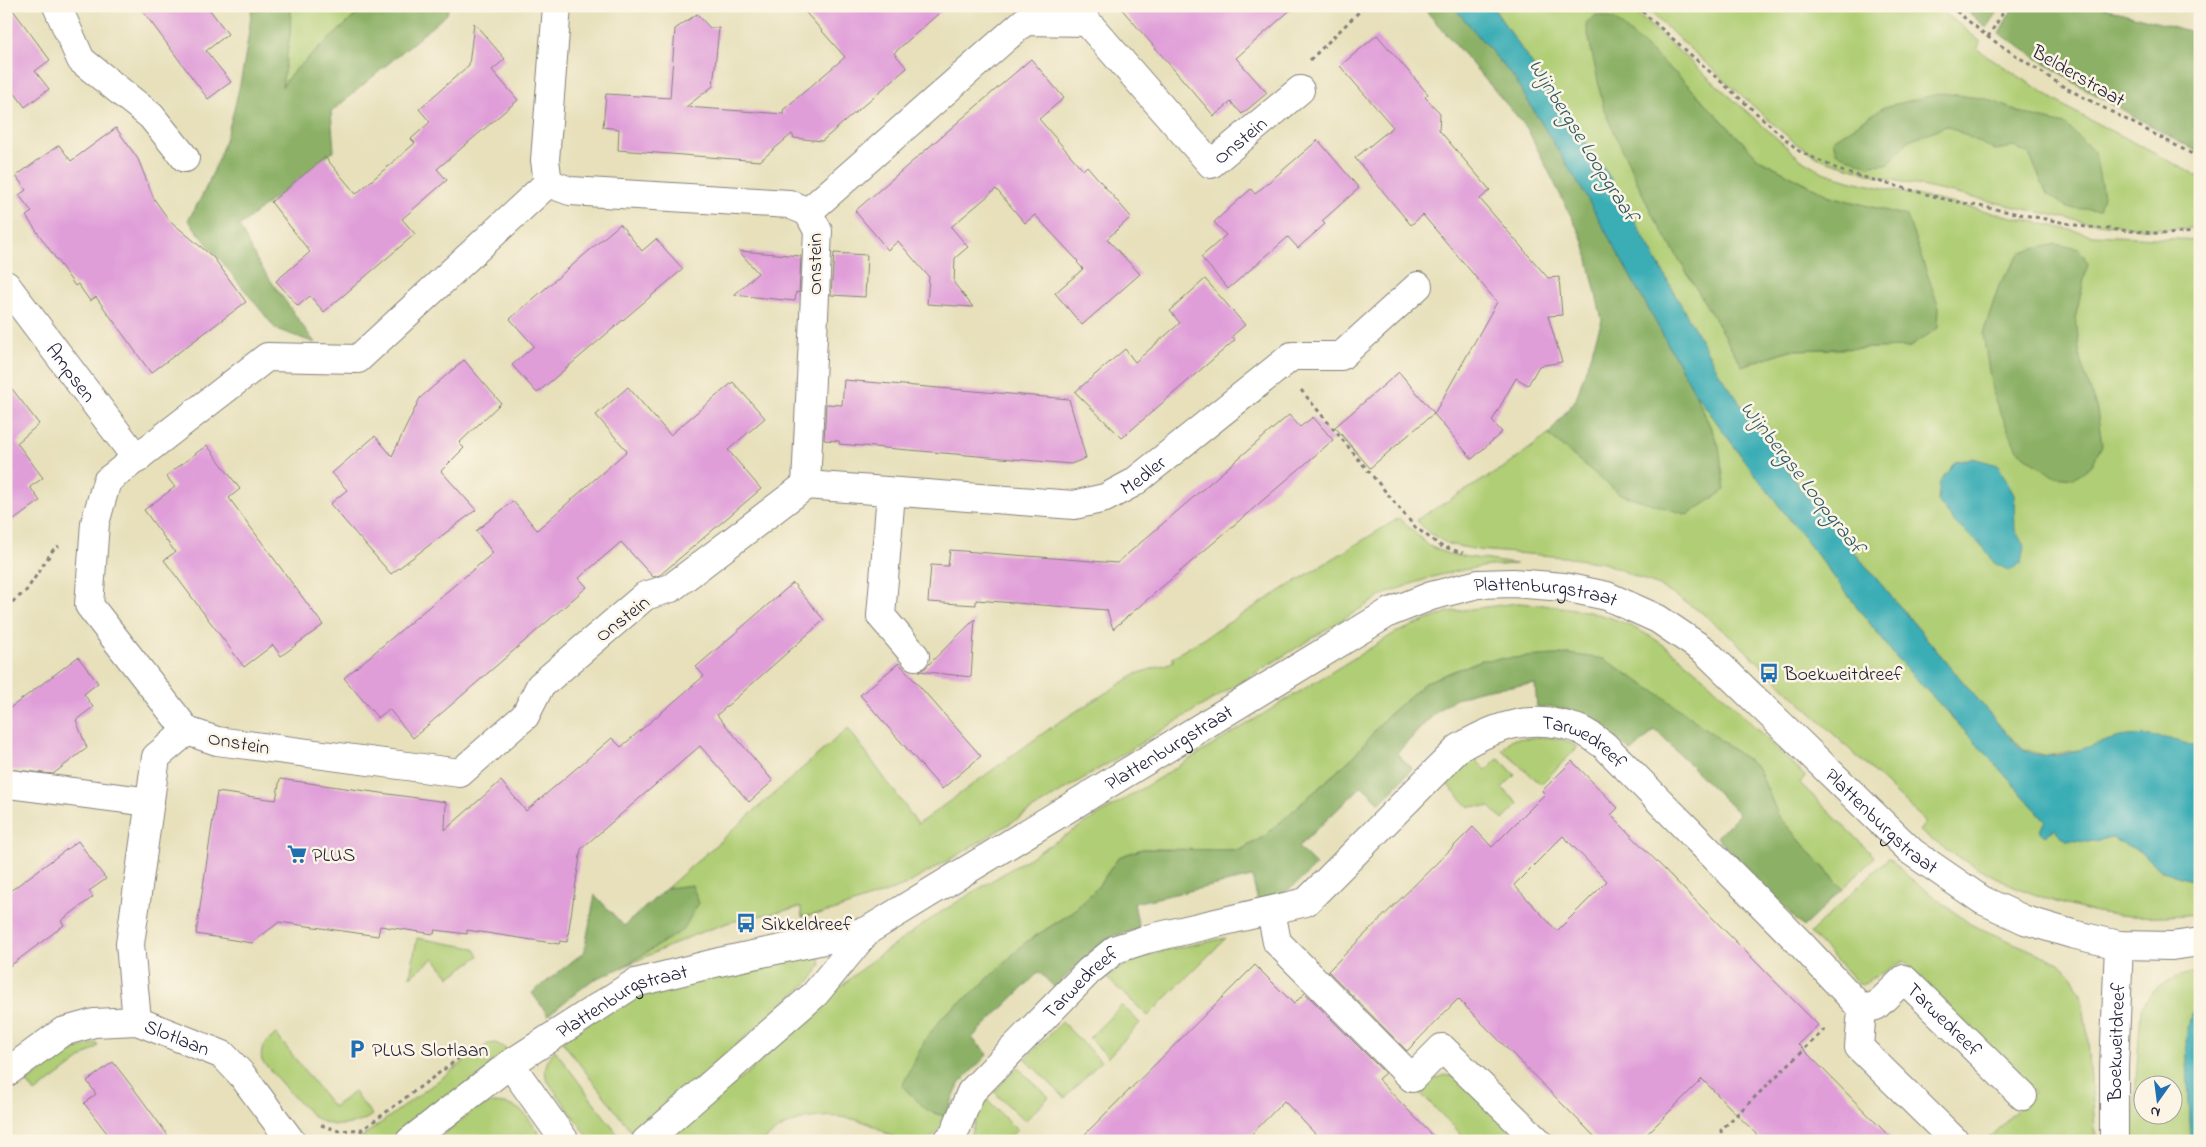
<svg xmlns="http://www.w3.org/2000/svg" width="2206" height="1147" font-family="'Indie Flower',sans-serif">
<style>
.green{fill:#b0ce74;stroke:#697858;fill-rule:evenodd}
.forest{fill:#8cb166;stroke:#576a50}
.water{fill:#3badb5;stroke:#2e6878}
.building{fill:#e09ed9;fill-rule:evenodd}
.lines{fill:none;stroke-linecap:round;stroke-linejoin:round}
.minor-casing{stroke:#84817b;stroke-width:30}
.path{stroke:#84817b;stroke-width:3;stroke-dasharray:4 4;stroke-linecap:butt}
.minor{stroke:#fff;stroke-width:28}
.labels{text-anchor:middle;stroke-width:5;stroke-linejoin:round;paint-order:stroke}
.street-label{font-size:20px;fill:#22223b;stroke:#fcf5e5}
.poi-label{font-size:20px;fill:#22223b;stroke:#fcf5e5;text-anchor:start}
.water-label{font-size:21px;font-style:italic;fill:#2c5a6c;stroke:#fcf5e5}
</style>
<rect width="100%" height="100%" fill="#fcf5e5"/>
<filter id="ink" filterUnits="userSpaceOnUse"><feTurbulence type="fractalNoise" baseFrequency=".02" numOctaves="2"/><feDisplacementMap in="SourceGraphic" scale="10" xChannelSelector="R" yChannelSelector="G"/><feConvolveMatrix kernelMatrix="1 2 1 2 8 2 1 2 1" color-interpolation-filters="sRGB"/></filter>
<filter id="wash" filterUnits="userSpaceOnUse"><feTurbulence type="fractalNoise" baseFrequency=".0096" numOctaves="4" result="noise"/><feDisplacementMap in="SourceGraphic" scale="20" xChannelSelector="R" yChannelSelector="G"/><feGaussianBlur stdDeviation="1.12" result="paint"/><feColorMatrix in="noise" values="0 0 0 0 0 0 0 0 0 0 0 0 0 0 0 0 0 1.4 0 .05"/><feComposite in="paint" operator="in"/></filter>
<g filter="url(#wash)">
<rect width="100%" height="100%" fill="#e7e0bb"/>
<g class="green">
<path d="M291 6H366L291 74 281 88 290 34Z"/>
<path d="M1492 6H1628L1799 158 1823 172 1852 181 2093 235 2200 240V749L2076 750 2046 756 2024 749 2006 733 1801 489 1719 373 1611 179ZM1683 80 1759 159 1830 196 1907 216 1910 347 1790 350 1742 366Z"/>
<path d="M1643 6H1936L1981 42 1977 49 2069 109 2200 177V228L2152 229 2079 221 1889 179 1824 160 1798 145 1772 123Z"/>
<path d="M1694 391 1747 464 1895 656 1986 754 2046 821 2044 835 2054 829 2087 842 2112 838 2141 852 2163 871 2194 881 2200 890V914C2170 916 2139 918 2109 914 2039 904 1976 871 1919 831L1926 822 1739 644 1701 612 1661 587 1604 563 1564 557 1478 550 1448 544 1429 533 1416 520 1503 468 1548 435 1620 494 1719 446Z"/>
<path d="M1399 518 1429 546 1448 554 1516 564C1464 567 1431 575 1383 595L968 849 904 886 833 911 802 917 801 907 730 922 694 935 623 967 624 926 848 728 918 824 1056 724 1136 674 1173 662V657Z"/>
<path d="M1517 603C1548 605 1581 608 1611 618 1662 636 1696 670 1734 706 1758 730 1781 753 1805 776L1800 783 1875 857 1843 889 1779 817 1758 768 1482 660 1426 682 1386 717 1354 756 1265 836 1240 850 1142 849 1119 857 1097 888 1070 914 1026 942 975 991 944 1015 927 1110 946 1117 942 1127 928 1141H893L894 1138C886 1133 878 1128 870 1124 836 1111 790 1114 764 1141H662L750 1071 817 1007 871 961 941 912 1395 633 1448 612Z"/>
<path d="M1544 737 1562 739 1578 747 1541 784 1502 750 1512 739Z"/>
<path d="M1468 752 1486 770 1499 758 1515 775 1502 788 1519 804 1503 820 1490 807 1468 806 1441 778Z"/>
<path d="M1889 857 1906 875 1970 924 2060 963 2072 976 2081 994 2087 1030 2096 1141H1986L2034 1092 1904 961 1860 985 1810 933Z"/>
<path d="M417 938 474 948 479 956 450 977 434 958 410 977Z"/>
<path d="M1226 938 1148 1016 1107 978C1138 950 1187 947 1226 938Z"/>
<path d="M810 955 820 958 821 965 812 979 679 1095 631 1131 562 1041 637 991Z"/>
<path d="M2200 971V1002L2191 1015 2186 1038 2191 1141H2132L2141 1009C2156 982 2171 978 2200 971ZM2144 1084H2174V1114H2144Z"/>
<path d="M1122 1005 1140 1023 1108 1057 1089 1038Z"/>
<path d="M1062 1022 1101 1061 1065 1098 1025 1059Z"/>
<path d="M276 1034 333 1107 354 1092 372 1115C359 1125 338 1128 323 1122 306 1115 276 1076 262 1061 259 1048 266 1042 276 1034Z"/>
<path d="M96 1043 98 1046 35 1093 27 1082 70 1052Z"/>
<path d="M495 1043 504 1047 510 1053 394 1141 359 1139 488 1044Z"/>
<path d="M555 1050 621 1139 618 1141H591L547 1080C543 1068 547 1060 555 1050Z"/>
<path d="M1017 1067 1049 1097 1025 1121 994 1092Z"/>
<path d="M1445 1075 1457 1078 1520 1141H1468L1420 1093 1435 1079Z"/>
<path d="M986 1099 1017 1130 1006 1141 969 1140 980 1105Z"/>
<path d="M492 1103C525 1104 526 1116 544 1141H435L475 1109Z"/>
</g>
<g class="forest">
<path d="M252 6H291L290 34 282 87 291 74 366 6H449L447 14 331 112 334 151 239 226 259 264 315 343 276 329 188 220C228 157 244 80 252 6Z"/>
<path d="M1422 6H1453L1514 78 1586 196 1694 391 1719 446 1725 490 1688 515 1620 494 1548 435 1576 399 1602 320 1584 242 1527 128Z"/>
<path d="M1961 6H2002L1987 28Z"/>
<path d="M2014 6H2097L2200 34V153L2078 85 1999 33Z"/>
<path d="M1596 15 1614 19 1683 80 1759 159 1830 196 1907 216 1939 308 1938 328 1910 347 1790 350 1742 366 1651 212 1604 110 1586 24Z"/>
<path d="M1942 93 1987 99 2034 117 2065 124 2095 153 2103 196 2099 210 2068 208 2047 194 2029 154 2015 147 1995 150 1947 126 1909 140 1888 164 1865 165 1836 152 1833 140 1884 107Z"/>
<path d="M2056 244 2079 249 2088 263 2076 315 2080 359 2097 410 2102 445 2092 465 2074 478 2053 476 2017 450 1993 396 1983 334 1999 285 2021 252Z"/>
<path d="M1569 654 1604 659 1662 696 1758 768 1779 817 1843 889 1803 927 1717 837 1739 814 1655 730 1632 752C1599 725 1582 706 1537 707L1535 684C1502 687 1467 688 1440 709 1425 722 1411 739 1397 753L1412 769 1380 803 1362 786 1298 847 1316 865C1293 888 1289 892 1258 902L1252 877 1134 903 1139 929 1114 936 1090 952 1055 988 1039 972 972 1038 988 1054 959 1084 946 1117 927 1110 902 1086 925 1040 944 1015 975 991 1026 942 1070 914 1097 888 1119 857 1142 849 1241 850 1265 836 1354 756 1386 717 1426 682 1482 660Z"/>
<path d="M692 885 699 903 683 930 623 967 591 981 548 1015 532 993 584 952 595 895 624 926 667 888Z"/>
</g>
<g class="water">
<path d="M1453 6H1492L1611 179 1719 373 1801 489 2006 733C2011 738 2017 745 2023 749 2056 769 2095 739 2128 736 2152 734 2178 739 2200 749V890L2194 881 2163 871 2141 852 2112 838 2087 842 2066 840 2054 829 2044 836 2040 830 2046 821 1986 754 1895 656 1747 464 1694 391 1586 196 1514 78Z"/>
<path d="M1973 458 1998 465 2014 495 2015 530 2024 546 2021 564 2010 571 1994 563 1983 547 1956 524 1938 501 1940 481 1955 462Z"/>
<path d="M2200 1002V1141H2191L2186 1038 2191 1015Z"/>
</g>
<g id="blocks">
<g class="building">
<path d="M6 6H10L50 60 35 71 49 89 25 107 11 88 6 92Z"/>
<path d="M139 6H207L228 34 206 51 231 82 208 99Z"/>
<path d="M800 6H947L894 53 907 68 822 141 794 138 792 134 760 161 618 150 619 129 603 127 606 94 670 98 675 29 697 14 710 28H719L713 86 686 107 784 114 783 110 845 57Z"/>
<path d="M1119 6H1295L1236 58 1267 93 1242 114 1231 102 1214 116Z"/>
<path d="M474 23 505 59 492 70 518 100 437 169 447 180 402 219 415 234 324 312 310 296 298 306 276 281 310 252 271 202 325 157 356 194 415 143 411 139 430 122 419 109 469 65Z"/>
<path d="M1377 35 1428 94 1425 97 1440 113 1439 130 1490 190 1480 199 1548 278 1559 277 1562 315 1548 316 1562 362 1539 366 1528 385 1516 378 1492 421 1502 432 1472 459 1434 414 1497 302 1423 215 1411 225 1355 158 1393 127 1340 66Z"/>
<path d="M1031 59 1064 98 1039 119 1083 170 1087 166 1131 217 1107 239 1140 274 1082 325 1055 293 1083 269 1077 262 1078 261 1035 215 1025 223 996 189 951 227 968 247 955 258 954 283 973 307 927 304 929 277 898 241 888 250 855 211Z"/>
<path d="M116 128 138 159 154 199 169 220 213 257 246 302 151 373 96 297 90 301 78 284 75 286 26 216 32 212 19 195 26 190 16 176 59 145 71 161Z"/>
<path d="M1318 140 1359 188 1322 221 1325 224 1298 248 1288 237 1228 289 1201 257 1226 235 1214 222 1251 189 1255 194Z"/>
<path d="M620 224 642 251 656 239 683 269 537 393 512 365 534 346 510 319Z"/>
<path d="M739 251 801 256 799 293 796 292 795 301 734 295 758 273Z"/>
<path d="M834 253 867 255 865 297 831 295Z"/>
<path d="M1205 279 1245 325 1232 336 1235 340 1122 438 1075 392 1125 349 1135 362 1180 323 1170 311Z"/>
<path d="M464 360 501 403 459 443 464 448 441 471 476 510 391 574 330 504 347 490 332 473 375 436 392 456 420 398Z"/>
<path d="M1399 372 1434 413 1370 468 1335 427Z"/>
<path d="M844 380 1069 399 1086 458 1071 464 839 444V441L824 440 826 404 842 405Z"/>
<path d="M6 381 39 424 17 443 43 478 30 487 40 501 6 526Z"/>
<path d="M733 382 765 418 728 450 761 489 660 575 653 577 621 542 579 578 587 587 413 738 389 709 378 718 344 678 493 553 476 531 513 501 537 530 627 451 596 415 628 387 670 435Z"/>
<path d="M1289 415 1300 427 1313 417 1333 440 1113 629 1107 610 976 600V605L928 602 931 565 948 566 950 550 1117 563Z"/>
<path d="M207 445 240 489 229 498 323 625 281 656 273 645 244 667 164 560 175 552 144 510 175 487 166 476Z"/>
<path d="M793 583 824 620 717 715 773 781 749 802 700 746 581 849 567 942 560 941 559 944 467 930V934L435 930 434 934 380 926 378 936 279 922 252 943 196 934 217 792 276 800 280 779 446 802 445 830 501 781 526 811 612 738 621 747 704 676 696 667Z"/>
<path d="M975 619 971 677 919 671 925 668Z"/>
<path d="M78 657 98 683 84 694 93 707 76 720 87 748 53 774 6 769V711Z"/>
<path d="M899 663 981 756 942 789 860 695Z"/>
<path d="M1572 761 1618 808 1611 815 1818 1025 1798 1044 1894 1141H1763L1702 1079 1640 1141H1599L1458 999 1407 1051 1328 971 1473 827 1492 847 1545 794 1542 791ZM1563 836 1607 881 1557 931 1514 885Z"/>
<path d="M78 841 106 879 89 891 93 897 61 921 64 925 6 969V894Z"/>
<path d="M1255 965 1294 1004 1305 993 1385 1073 1378 1079 1438 1141H1322L1284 1101 1245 1141H1078Z"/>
<path d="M113 1062 140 1097 172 1141H113L84 1103 96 1094 87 1081Z"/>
</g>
</g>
</g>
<g filter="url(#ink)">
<use href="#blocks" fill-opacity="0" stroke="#84817b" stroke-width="1"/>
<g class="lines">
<defs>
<g id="minor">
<path d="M57 6 81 60 151 116 185 158"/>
<path id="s1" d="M1087 22 1211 164 1300 90"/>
<path d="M548 183 570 191 789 204 808 212 818 231 806 485 671 588 645 596 540 686 525 716 460 773 217 741 187 731 89 605 95 523 107 481 267 357 358 359Z"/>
<path d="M548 183 545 160 557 6"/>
<path d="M808 212 1025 21 1087 22 1074 6"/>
<path id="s2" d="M6 285 137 459"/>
<path id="s3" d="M806 485 1074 505 1105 498 1133 483 1292 356H1341L1418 286"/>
<path d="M891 493 881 616 915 656"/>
<path d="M6 786 9 784 150 802"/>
<path d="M1271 911 1277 942 1412 1078 1442 1048 1538 1141"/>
<path id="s4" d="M1862 1009 1876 1006 1904 979 2023 1096"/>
<path d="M137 1021 130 944 156 757 187 731"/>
<path d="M510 1064 565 1141"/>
<path id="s5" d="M6 1073 62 1032 94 1023 137 1021 223 1055 242 1075 291 1141"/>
<path id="s6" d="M410 1141 510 1064 635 983 719 962 867 931"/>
<path id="s7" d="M646 1141 815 994 867 931 1388 613 1431 596 1478 584 1513 583 1564 587 1607 596 1658 619 1705 651 1912 852 1982 900 2025 920 2072 934 2119 945 2172 946 2200 942"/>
<path id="s8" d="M947 1141 953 1136 971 1092 1089 971 1116 949 1147 939 1306 902 1459 748C1497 725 1534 713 1578 729 1587 732 1596 740 1604 745L1799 942 1862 1009 1859 1047 1955 1141"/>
<path id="s9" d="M2114 1141V1068L2119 945"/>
</g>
</defs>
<use href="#minor" class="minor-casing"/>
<g class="path">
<path d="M1636 6 1799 151 1844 172 1948 200 2086 227 2166 234 2200 232"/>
<path d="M1950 6 1988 37 2064 87 2200 158"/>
<path d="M1988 37 2007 6"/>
<path d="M1310 60 1365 6"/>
<path d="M1301 390 1415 527 1441 546 1463 553"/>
<path d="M6 607 26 591 53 550 59 546"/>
<path d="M321 1125 339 1131 363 1129"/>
<path d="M347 1141 462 1056"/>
<path d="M1722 1141 1721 1130 1827 1027"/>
</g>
<use href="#minor" class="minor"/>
</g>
</g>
<defs>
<symbol id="bus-bare" viewBox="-9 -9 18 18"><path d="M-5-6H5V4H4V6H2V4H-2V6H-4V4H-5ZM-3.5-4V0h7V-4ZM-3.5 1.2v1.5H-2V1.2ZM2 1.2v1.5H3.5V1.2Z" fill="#1f6fb2" stroke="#fcf5e5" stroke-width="2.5" paint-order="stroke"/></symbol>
<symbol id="supermarket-bare" viewBox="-9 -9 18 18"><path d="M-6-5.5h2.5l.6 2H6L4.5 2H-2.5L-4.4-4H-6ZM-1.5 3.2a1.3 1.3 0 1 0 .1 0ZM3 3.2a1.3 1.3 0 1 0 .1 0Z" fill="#1f6fb2" stroke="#fcf5e5" stroke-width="2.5" paint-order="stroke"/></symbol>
<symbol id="parking-bare" viewBox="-9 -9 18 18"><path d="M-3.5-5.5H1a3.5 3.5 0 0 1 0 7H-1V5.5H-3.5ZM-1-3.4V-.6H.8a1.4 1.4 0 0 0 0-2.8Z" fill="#1f6fb2" stroke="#fcf5e5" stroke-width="2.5" paint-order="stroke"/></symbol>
</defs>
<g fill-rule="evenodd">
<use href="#bus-bare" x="1755" y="659" width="28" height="28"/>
<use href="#supermarket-bare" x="283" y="840" width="28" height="28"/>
<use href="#bus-bare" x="732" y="909" width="28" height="28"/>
<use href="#parking-bare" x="343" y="1035" width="28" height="28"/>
</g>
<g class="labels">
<g class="street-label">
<text transform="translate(2079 75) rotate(30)" y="7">Belderstraat</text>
<text dy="7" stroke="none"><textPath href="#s1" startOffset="226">Onstein</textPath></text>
<text transform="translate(814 264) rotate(-90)" y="7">Onstein</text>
<text dy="7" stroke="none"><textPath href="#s2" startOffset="109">Ampsen</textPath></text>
<text dy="7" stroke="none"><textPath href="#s3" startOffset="345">Medler</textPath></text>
<text dy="7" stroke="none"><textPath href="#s7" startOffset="1079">Plattenburgstraat</textPath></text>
<text transform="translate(622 618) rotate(-38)" y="7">Onstein</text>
<text transform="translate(239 742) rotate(10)" y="7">Onstein</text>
<text dy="7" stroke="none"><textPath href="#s7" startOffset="659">Plattenburgstraat</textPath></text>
<text dy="7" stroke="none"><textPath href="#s8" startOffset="808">Tarwedreef</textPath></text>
<text dy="7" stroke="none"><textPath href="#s7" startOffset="1499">Plattenburgstraat</textPath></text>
<text dy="7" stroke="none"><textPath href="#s8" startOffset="210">Tarwedreef</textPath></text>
<text dy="7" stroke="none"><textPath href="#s6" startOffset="256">Plattenburgstraat</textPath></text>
<text dy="7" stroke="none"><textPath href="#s4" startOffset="110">Tarwedreef</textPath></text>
<text dy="7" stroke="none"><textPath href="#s5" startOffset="189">Slotlaan</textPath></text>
<text dy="7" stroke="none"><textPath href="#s9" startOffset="99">Boekweitdreef</textPath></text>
</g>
<g class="poi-label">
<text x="1784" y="680">Boekweitdreef</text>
<text x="312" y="861">PLUS</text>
<text x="761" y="930">Sikkeldreef</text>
<text x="372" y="1056">PLUS Slotlaan</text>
</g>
<g class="water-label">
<text transform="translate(1584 140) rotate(58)" y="7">Wijnbergse Loopgraaf</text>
<text transform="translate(1803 477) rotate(52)" y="7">Wijnbergse Loopgraaf</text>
</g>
</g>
<rect width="2206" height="1147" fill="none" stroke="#fcf5e5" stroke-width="25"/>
<g transform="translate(2158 1100) rotate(194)"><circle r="24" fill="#fcf5e5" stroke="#a5a1a1"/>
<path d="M0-4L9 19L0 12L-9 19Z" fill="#1f6fb2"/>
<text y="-8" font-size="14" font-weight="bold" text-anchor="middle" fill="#22223b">N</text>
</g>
</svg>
